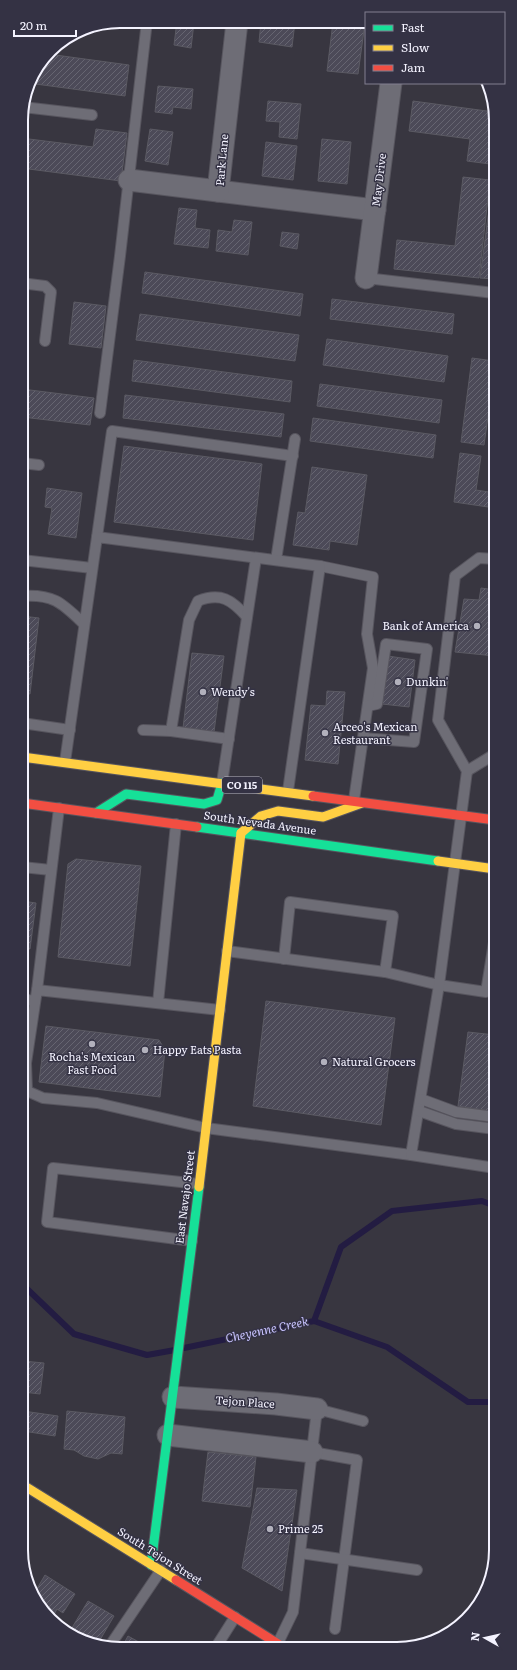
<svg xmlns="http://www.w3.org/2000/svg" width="517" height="1670" font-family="Literata,serif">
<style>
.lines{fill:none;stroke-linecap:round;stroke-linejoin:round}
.stream{stroke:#231c42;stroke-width:6}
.building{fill:url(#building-hatch);stroke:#5b5a63}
.lane-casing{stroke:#57555e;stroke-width:12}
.street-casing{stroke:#57555e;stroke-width:23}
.fast-casing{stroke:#57555e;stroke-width:11}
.slow-casing{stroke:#57555e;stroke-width:11}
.jam-casing{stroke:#57555e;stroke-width:11}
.lane{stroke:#6e6d76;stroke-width:10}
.street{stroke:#6e6d76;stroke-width:21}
.fast{stroke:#16e098;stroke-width:9}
.slow{stroke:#ffcf43;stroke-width:9}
.jam{stroke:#f24e42;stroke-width:9}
.poi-dot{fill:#b2b1bc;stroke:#343244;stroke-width:1.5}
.labels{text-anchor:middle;stroke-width:3;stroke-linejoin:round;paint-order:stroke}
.shield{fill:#343244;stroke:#bab9c7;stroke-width:1}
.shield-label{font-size:10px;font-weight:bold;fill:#f4f3ff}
.street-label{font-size:11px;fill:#f4f3ff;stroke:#343244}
.poi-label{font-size:11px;fill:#f4f3ff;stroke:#343244;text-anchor:start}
.water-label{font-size:12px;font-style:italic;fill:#c8c3ff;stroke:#343244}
.rim{fill:none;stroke:#f4f3ff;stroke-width:2}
</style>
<defs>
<pattern id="building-hatch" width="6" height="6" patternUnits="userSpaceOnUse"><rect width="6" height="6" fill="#4c4a58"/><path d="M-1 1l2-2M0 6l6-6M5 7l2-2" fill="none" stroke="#666571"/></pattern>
</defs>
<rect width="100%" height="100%" fill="#383640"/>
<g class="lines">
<g class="stream">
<path d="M23 1285 74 1334 147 1355 175 1350"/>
<path d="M314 1321 387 1347 468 1402H496"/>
<path d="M184 1348 314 1321 341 1247 392 1211 482 1201 495 1206"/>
</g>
</g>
<g class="building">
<path d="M177 21 213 22V26L194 23 191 48 174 45Z"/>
<path d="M261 22H295L292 47 259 42Z"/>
<path d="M333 22 365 23 358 74 327 71Z"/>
<path d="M48 54 129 65 125 96 28 83Z"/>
<path d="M158 86 193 89 191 109 173 107 172 114 155 112Z"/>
<path d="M268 101 301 104 297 139 279 137 280 122 266 121Z"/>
<path d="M413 101 494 112V136L490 164 467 161 470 139 409 131Z"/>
<path d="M96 129 127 133 121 181 21 168V138L93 147Z"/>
<path d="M150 129 173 132 168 165 145 161Z"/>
<path d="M322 139 351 142 347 184 318 181Z"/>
<path d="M266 142 297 146 293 180 262 176Z"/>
<path d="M463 177 490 180 479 278 394 269 397 240 455 246Z"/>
<path d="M493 179H494V279L480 278Z"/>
<path d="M179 208 197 210 195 228 210 230 208 248 174 244Z"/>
<path d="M234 220 252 222 248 255 216 251 218 230 232 232Z"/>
<path d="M282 232 299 234 297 249 280 246Z"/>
<path d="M145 272 303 294 300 316 142 293Z"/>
<path d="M332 299 454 314 452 334 330 319Z"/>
<path d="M74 302 106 306 101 348 69 344Z"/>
<path d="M140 314 299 335 295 361 136 340Z"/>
<path d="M327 339 448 356 444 382 323 365Z"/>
<path d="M472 358 494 361V388H492L484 445 461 442Z"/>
<path d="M134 360 292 381 290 402 132 381Z"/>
<path d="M320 384 442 400 439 423 317 406Z"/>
<path d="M22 389 94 398 90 425 22 417Z"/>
<path d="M125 395 284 414 281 437 123 418Z"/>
<path d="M313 418 436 435 433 458 310 441Z"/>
<path d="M124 446 262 464 253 540 114 522Z"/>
<path d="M460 453 481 456 476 490 495 493V508L454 502Z"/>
<path d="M312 467 367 475 357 545 330 541 329 550 293 545 298 512 305 513Z"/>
<path d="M47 488 82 493 76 538 48 534 52 508 45 507Z"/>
<path d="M481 588 495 590V656L455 652 464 599 479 600Z"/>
<path d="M22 616 39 618 30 694 22 693Z"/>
<path d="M192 653 224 656 214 732 183 728Z"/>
<path d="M388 656 415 660 409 707 382 704Z"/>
<path d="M327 691 345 692 338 764 305 760 311 705 326 706Z"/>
<path d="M76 859 141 866 130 966 58 957 68 864Z"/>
<path d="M22 901 36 903 30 949 22 948Z"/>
<path d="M266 1001 395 1018 381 1125 253 1106Z"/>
<path d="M46 1026 159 1040 165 1050 160 1097 39 1082Z"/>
<path d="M468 1032 495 1035V1112L458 1106Z"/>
<path d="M23 1361 44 1363 40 1394 23 1392Z"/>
<path d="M23 1411 58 1416 55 1436 23 1431Z"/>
<path d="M67 1411 125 1417 122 1454 111 1453 98 1459 84 1456 74 1450 64 1449Z"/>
<path d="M208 1452 256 1457 250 1507 202 1501Z"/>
<path d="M257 1488 297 1490 282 1591 242 1568Z"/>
<path d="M23 1565 27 1568 25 1572 23 1569Z"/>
<path d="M45 1575 75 1594 63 1613 57 1609 51 1620 35 1592Z"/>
<path d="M88 1601 114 1616 97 1645 70 1631Z"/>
<path d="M128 1636 148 1647H122Z"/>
</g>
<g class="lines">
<defs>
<g id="lane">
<path d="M23 107 92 115"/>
<path d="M366 278 494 293"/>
<path d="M21 283 45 286 51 292 45 341"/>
<path d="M100 413 120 256 147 21"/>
<path d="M22 463 39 465"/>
<path d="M97 537 112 431 293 456"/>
<path d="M22 560 92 568"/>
<path d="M276 560 295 439"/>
<path d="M320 566 373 577 367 634 373 668 354 800"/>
<path d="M22 596C54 594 62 603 84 624"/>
<path d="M22 723 70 730"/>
<path d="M143 730 171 731 229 739"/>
<path d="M171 731 189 620 198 601C221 592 232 600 247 617"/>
<path d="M363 738 414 742 427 649 386 644 377 704 368 706"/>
<path d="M65 762 97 537 320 566 288 791"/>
<path d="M467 771 495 754"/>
<path d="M222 783 256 558"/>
<path d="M22 867 51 870"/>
<path d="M227 951 385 972 439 985 486 992 495 936"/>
<path d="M284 959 290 902 393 916 385 972"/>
<path d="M37 990 59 808"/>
<path d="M22 999 35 1001"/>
<path d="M158 1003 176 824"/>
<path d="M220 1010 37 990 26 1063 27 1091 43 1098 97 1103 206 1128 411 1155 439 985 467 771 438 720 455 576 479 558 495 559"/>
<path d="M421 1099 456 1112 495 1117"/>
<path d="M419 1111 456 1124 495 1129"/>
<path d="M411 1155 495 1168"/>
<path d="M192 1241 47 1222 53 1168 199 1184"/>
<path d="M312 1452 357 1460 335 1629"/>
<path d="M300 1553 417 1570"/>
<path d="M277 1645 293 1612 317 1409 363 1421"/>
<path d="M109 1647 161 1570"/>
<path d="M216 1647 235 1617"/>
</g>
<g id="street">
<path d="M237 22 218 191 375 210"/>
<path d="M129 180 218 191"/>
<path d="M366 278 391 83"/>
<path d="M173 1397 276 1404 317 1409"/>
<path d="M168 1435 312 1452"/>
</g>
<g id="fast">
<path d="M96 813 126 794 204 804 217 800 222 783"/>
<path d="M197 827 438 861"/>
<path d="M151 1565 199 1187"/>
</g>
<g id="slow">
<path d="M22 757 313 796"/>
<path d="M241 833 261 816 278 811 323 817 362 803"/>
<path d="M438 861 495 869"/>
<path d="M199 1187 241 833"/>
<path d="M23 1485 176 1580"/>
</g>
<g id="jam">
<path d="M313 796 495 820"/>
<path d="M22 803 197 827"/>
<path d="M176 1580 283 1647"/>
</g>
</defs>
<use href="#lane" class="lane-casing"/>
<use href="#street" class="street-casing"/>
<use href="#fast" class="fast-casing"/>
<use href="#slow" class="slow-casing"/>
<use href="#jam" class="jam-casing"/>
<use href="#lane" class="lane"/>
<use href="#street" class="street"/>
<use href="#fast" class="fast"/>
<use href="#slow" class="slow"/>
<use href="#jam" class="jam"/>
</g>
<g class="poi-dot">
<circle cx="477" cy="626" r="4"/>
<circle cx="398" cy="682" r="4"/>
<circle cx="203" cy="692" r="4"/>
<circle cx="325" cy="733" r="4"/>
<circle cx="92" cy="1044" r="4"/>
<circle cx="145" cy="1050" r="4"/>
<circle cx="324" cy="1062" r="4"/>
<circle cx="270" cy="1529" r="4"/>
</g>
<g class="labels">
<rect class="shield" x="222" y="777" width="40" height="16" rx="3"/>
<g class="shield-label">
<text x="242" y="789">CO 115</text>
</g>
<g class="street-label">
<text transform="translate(222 160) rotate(-85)" y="4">Park Lane</text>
<text transform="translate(379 180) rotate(-83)" y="4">May Drive</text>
<text transform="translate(260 823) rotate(8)" y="4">South Nevada Avenue</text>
<text transform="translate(185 1197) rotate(-83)" y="4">East Navajo Street</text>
<text transform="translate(245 1402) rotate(4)" y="4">Tejon Place</text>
<text transform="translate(160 1556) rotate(32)" y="4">South Tejon Street</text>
</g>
<g class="poi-label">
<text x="469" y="630" text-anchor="end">Bank of America</text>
<text x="406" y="686">Dunkin'</text>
<text x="211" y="696">Wendy's</text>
<text x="333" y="731">Arceo's Mexican<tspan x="333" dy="13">Restaurant</tspan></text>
<text x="153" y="1054">Happy Eats Pasta</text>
<text x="92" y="1061" text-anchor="middle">Rocha's Mexican<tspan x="92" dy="13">Fast Food</tspan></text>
<text x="332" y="1066">Natural Grocers</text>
<text x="278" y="1533">Prime 25</text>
</g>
<g class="water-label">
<text transform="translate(267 1330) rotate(-12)" y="4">Cheyenne Creek</text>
</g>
</g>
<path d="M0 0H517V1670H0ZM120 28H397A92 92 0 0 1 489 120V1550A92 92 0 0 1 397 1642H120A92 92 0 0 1 28 1550V120A92 92 0 0 1 120 28Z" fill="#343244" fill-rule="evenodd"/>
<path class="rim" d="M120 28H397A92 92 0 0 1 489 120V1550A92 92 0 0 1 397 1642H120A92 92 0 0 1 28 1550V120A92 92 0 0 1 120 28Z"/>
<rect x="365" y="12" width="140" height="72" fill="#343244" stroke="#817f8f"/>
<rect x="373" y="25" width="20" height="6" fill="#16e098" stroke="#817f8f"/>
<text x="401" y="32" font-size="12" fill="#f4f3ff">Fast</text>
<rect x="373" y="45" width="20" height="6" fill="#ffcf43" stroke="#817f8f"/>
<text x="401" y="52" font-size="12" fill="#f4f3ff">Slow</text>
<rect x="373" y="65" width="20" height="6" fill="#f24e42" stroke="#817f8f"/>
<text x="401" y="72" font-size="12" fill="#f4f3ff">Jam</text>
<g transform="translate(485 1638) rotate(278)" stroke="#343244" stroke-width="3" paint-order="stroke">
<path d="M0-3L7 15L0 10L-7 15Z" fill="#f4f3ff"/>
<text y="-6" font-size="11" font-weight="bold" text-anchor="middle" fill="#f4f3ff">N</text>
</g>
<path d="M14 30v6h62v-6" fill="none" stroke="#f4f3ff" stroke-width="2"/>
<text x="20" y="30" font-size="12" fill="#f4f3ff" stroke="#343244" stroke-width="3" paint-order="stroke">20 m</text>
</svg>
